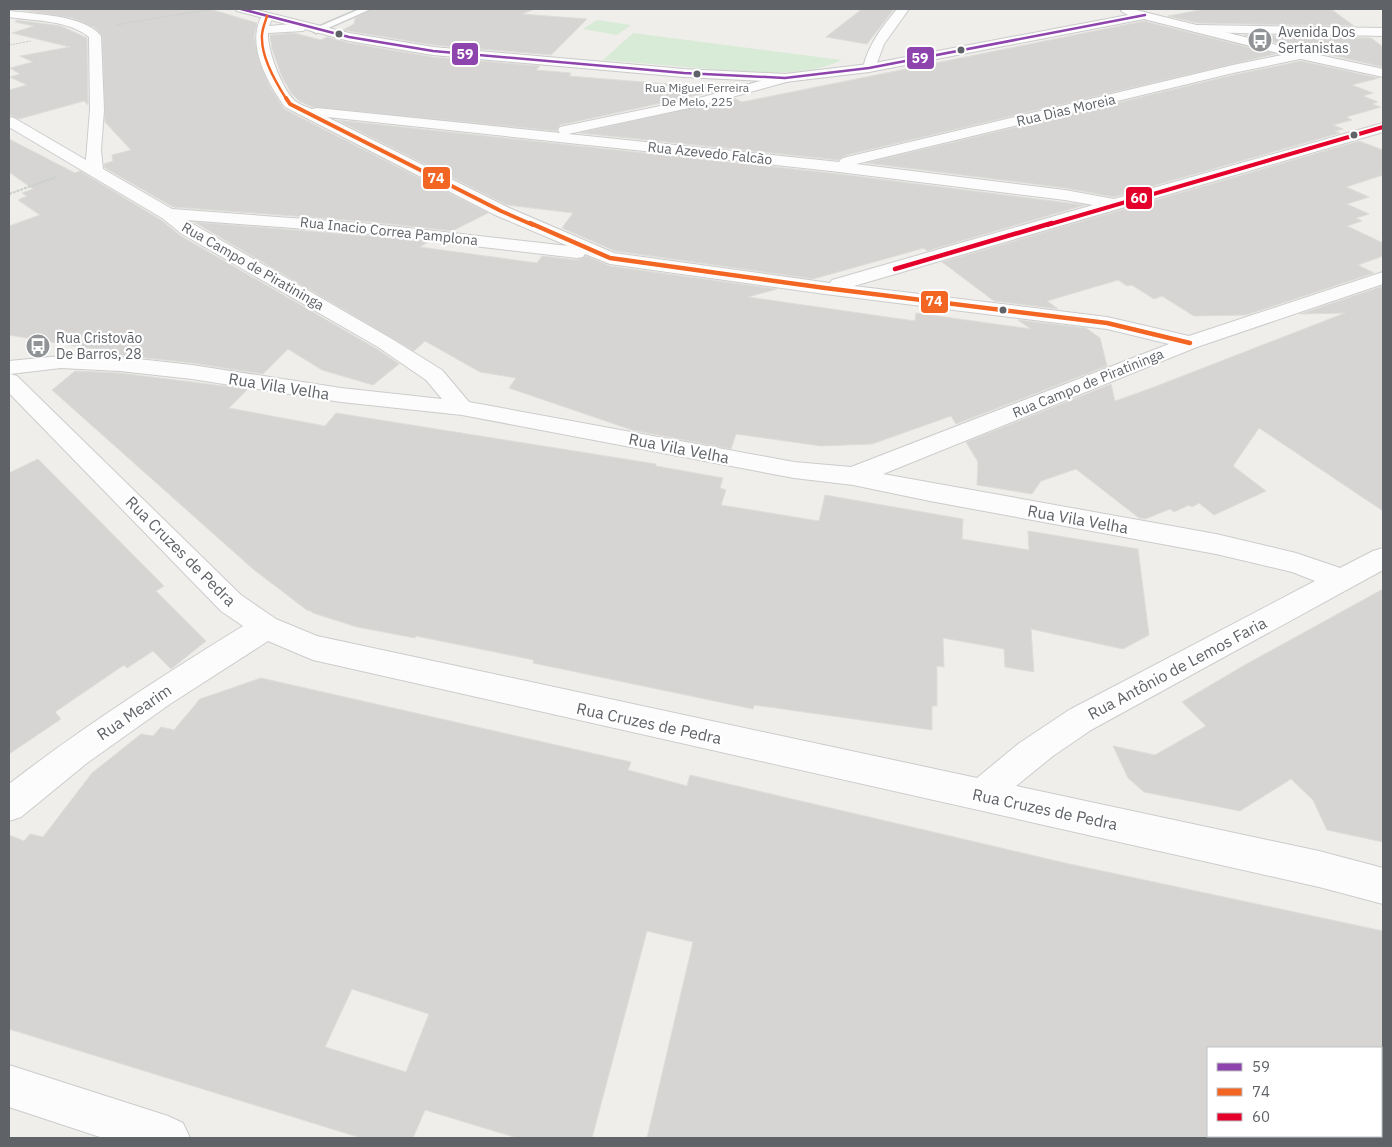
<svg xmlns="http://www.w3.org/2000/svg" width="1392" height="1147" font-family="'IBM Plex Sans',sans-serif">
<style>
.green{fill:#d8ebd6}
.building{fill:#d6d5d3;stroke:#deddd9;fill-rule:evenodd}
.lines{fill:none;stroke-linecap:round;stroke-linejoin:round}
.lane-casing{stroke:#cbcccc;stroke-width:3}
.street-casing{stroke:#cbcccc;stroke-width:2}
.secondary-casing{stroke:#cacacb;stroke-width:2}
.path-far1{stroke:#cacfcc;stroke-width:1;stroke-dasharray:2.5 1;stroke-linecap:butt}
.path{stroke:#cacfcc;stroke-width:2;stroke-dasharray:3 1;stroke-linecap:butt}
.lane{fill:#fdfcfc;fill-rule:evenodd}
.street{fill:#fdfcfc;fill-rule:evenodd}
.secondary{fill:#fdfcfc;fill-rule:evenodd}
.bus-1-casing{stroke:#fff;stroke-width:4.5}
.bus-2-far2-casing{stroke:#fff;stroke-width:4.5}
.bus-2-far1-casing{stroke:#fff;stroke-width:5.5}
.bus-2-casing{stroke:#fff;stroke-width:7}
.bus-3-far1-casing{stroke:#fff;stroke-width:5.5}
.bus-3-casing{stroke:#fff;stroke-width:7}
.bus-1{stroke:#8e44ad;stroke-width:2.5}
.bus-2-far2{stroke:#f26522;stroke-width:2.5}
.bus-2-far1{stroke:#f26522;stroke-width:4}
.bus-2{stroke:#f26522;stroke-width:4.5}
.bus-3-far1{stroke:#e4002b;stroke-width:4}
.bus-3{stroke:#e4002b;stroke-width:4.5}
.bus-dot{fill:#5f6368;stroke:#fff;stroke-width:2}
.labels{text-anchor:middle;stroke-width:4.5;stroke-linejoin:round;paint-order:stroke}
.far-bus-label{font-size:12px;fill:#5f6368;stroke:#fff}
.far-poi-label{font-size:14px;fill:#5f6368;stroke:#fff;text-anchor:start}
.far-street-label{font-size:14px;fill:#5f6368;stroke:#fff}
.street-label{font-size:16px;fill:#5f6368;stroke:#fff}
.line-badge{stroke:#fff;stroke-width:2}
.badge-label{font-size:14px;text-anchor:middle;font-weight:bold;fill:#fff}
</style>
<rect width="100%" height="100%" fill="#efeeea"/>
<g class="green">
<path d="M597 20 631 25 617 35 583 29Z"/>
<path d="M633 33 842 60C802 80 741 71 698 68 666 65 634 63 603 60Z"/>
</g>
<g class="building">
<path d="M17 9H210L257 23 254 37 259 62 270 87 284 109 488 213 452 231 372 222 173 207 105 168 104 164 113 161 112 155 131 150 105 122 102 35 94 27 72 18Z"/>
<path d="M373 9H535L522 14 587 19 551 55 433 45 343 30 354 24 355 18Z"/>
<path d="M862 9H894L867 44 826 37Z"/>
<path d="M1205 9H1331L1354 26 1197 23 1168 16Z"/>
<path d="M16 20 61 26 87 38 88 105 84 101 19 119 9 115V90L27 85 10 77 20 74 10 68 33 62 20 56 70 47 12 33 34 26 15 22Z"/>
<path d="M1144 21 1275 54 847 155 838 160 580 133 734 98 742 102Z"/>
<path d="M294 33 321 40 327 37 349 43 433 57 540 66 536 70 571 73 569 76 705 87 717 91 560 125 556 131 312 107 299 101 291 93 282 77 272 49 270 35Z"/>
<path d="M1244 35 1371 38 1383 47V67Z"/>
<path d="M1301 61 1379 78 1352 85 1373 93 1363 96 1378 102 1372 104 1381 107 1346 117 1352 120 1333 125 1343 129 1335 131 1340 133 1114 197 1065 188 866 163 1233 75Z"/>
<path d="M337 120 831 173 1085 205 927 251 924 248 813 279 615 251 562 228 573 213 507 205Z"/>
<path d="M9 139 75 173 80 171 161 220 181 236 377 349 399 364 373 385 322 370 288 349 263 374 192 363 120 355H94L99 350 9 335V226L40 215 18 200 27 196 22 193 33 189 9 172Z"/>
<path d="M1359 141 1383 150V175L1346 187 1369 197 1347 204 1369 214 1356 218 1362 221 1347 226 1383 243V256L1358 265 1374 273 1246 315 1194 316 1162 296 1154 299 1132 285 1127 286 1118 280 1047 301 1058 309 994 301 942 262Z"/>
<path d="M194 222 372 236 428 242 420 247 537 263 542 256 577 260 586 256 610 266 777 289 748 297 915 321 916 313 1031 329 1018 320 1086 328 1100 338 1107 366 956 424 951 416 872 444 821 446 736 434 731 449 632 430 509 388 516 378 480 372 425 341 414 351Z"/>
<path d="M1383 286V511L1259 428 1233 466 1266 491 1214 515 1199 503 1192 507 1189 505 1174 512 1170 509 1145 519 1139 518 1076 469 1041 481 1032 494 977 485 978 462 966 442 1111 384 1115 401 1149 389 1345 313 1300 314Z"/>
<path d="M75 371 120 373 248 389 229 408 325 426 336 413 656 464V466L723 478 720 488 726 490 721 505 819 521 825 495 963 519 962 539 1029 550 1028 531 1138 549 1149 635 1123 649 1031 629 1034 672 1005 667 1004 649 943 638 944 667 937 666V706H932V730L754 705 753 709 533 663 534 660 416 636 415 638 357 627 313 613 309 610 308 611 253 569 52 390Z"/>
<path d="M38 459 164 586 156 591 206 641 171 669 153 651 127 668 124 665 55 712 61 719 9 754V473Z"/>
<path d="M1383 589V842L1327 830 1313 800 1291 779 1240 811 1144 792 1128 778 1113 746 1155 755 1206 726 1182 702 1243 666Z"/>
<path d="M261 678 631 762 628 770 687 786 690 775 1065 863 1383 931V1048H1208V1138H647L693 942 647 931 592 1138H517L425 1110 413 1138H361L9 1029V835L24 841 30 834 43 837 92 773 141 734 153 736 161 727 174 730 200 699ZM352 989 429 1014 406 1072 325 1047Z"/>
</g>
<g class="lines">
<defs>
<path id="lane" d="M360 9H371L319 32 316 33 311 30Z"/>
<g id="street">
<path d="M897 9H909L884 44 874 71H864L863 68C868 45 882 27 897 9Z"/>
<path d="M9 11C34 14 85 15 101 36L104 110 101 150 103 169 172 209 372 224 568 246 495 215 285 107C267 82 245 43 263 14H271L273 16 269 26 303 23 309 27 303 31 268 33C267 50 282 88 294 100 298 104 306 107 312 109L317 108 560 133 558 130 560 127 703 97 785 74 790 75 792 78 790 81 703 105 568 134 839 162 841 159 847 157 1233 65 1301 51 1305 52 1307 55 1305 58 1233 73 856 164 1065 190 1114 199 1383 123V132L854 286 1107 317 1189 336 1383 272V284L1197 347 883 474 1216 534 1296 553 1340 568 1373 551 1383 548V570L1091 730 1053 756 1016 786 1319 851 1383 868V904L1319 887 313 660 268 641 170 704 87 763 21 817 9 821V784C84 726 162 676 243 626L221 611 9 393V361L61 356 120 357 192 365 341 388 442 399 426 380 378 347 182 234 162 218 9 127V117L14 118 86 160 90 110 89 37C69 20 34 21 9 17ZM327 117 831 171 1065 200 1093 205 832 280 830 283 614 253 507 207ZM186 220 372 234 577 258 583 257 585 254 610 264 825 294 1107 329 1169 344 851 467 794 462 469 402 442 370 392 339ZM61 368 120 371 192 379 341 402 462 415 794 478 853 485 930 501 1216 554 1292 572 1315 581 1069 710 1018 744 977 778 317 636 276 619 241 595 17 376 10 374Z"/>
<path d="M1198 25 1383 28V36L1194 32 1192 29 1194 26Z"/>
<path d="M9 1065 168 1116 183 1123 190 1138H103L9 1107Z"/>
</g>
<path id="secondary" d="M235 9H253L349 33 433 47 684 69 785 74 869 64 1128 15 1121 11 1123 9H1132L1301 51 1383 69V77L1301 59 1144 19 869 72 785 82 684 77 433 55 349 41 237 11Z"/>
</defs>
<use href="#lane" class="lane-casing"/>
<use href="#street" class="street-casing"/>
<use href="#secondary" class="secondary-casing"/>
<g class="path-far1">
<path d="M116 25 211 9"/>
<path d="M9 45 31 41"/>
</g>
<path class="path" d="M9 194 56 177"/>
<use href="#lane" class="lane"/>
<use href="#street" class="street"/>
<use href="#secondary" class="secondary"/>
<defs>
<path id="bus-1" d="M241 9 349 37 433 51 684 73 785 78 869 68 1145 15"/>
<path id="bus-2-far2" d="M267 16C265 23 261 31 262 39 262 59 276 83 287 100"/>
<path id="bus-2-far1" d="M286 98 290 104 501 211 533 225"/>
<path id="bus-2" d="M530 223 610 258 825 288 1107 323 1190 343"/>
<path id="bus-3-far1" d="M1047 225 1383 127"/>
<path id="bus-3" d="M895 269 1052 223"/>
</defs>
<use href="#bus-1" class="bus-1-casing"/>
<use href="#bus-2-far2" class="bus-2-far2-casing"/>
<use href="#bus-2-far1" class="bus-2-far1-casing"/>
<use href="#bus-2" class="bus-2-casing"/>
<use href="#bus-3-far1" class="bus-3-far1-casing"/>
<use href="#bus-3" class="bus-3-casing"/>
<use href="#bus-1" class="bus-1"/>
<use href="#bus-2-far2" class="bus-2-far2"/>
<use href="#bus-2-far1" class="bus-2-far1"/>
<use href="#bus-2" class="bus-2"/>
<use href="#bus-3-far1" class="bus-3-far1"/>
<use href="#bus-3" class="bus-3"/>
</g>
<defs>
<symbol id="bus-disc" viewBox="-11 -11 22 22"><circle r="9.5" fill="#919496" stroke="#fff"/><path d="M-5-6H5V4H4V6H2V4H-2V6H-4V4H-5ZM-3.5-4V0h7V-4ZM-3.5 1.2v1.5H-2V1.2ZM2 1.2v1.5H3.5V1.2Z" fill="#fff"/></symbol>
</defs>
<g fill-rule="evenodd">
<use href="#bus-disc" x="1246" y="26" width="28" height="28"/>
<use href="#bus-disc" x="24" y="332" width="28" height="28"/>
</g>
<g class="bus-dot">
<circle cx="339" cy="34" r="4.5"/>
<circle cx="961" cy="50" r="4.5"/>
<circle cx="697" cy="74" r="4.5"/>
<circle cx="1354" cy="135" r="4.5"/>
<circle cx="1003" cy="310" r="4.5"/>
</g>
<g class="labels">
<g class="far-bus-label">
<text x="697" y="92">Rua Miguel Ferreira<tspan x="697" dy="14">De Melo, 225</tspan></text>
</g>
<g class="far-poi-label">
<text x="1278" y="37">Avenida Dos<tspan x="1278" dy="16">Sertanistas</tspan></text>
<text x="56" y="343">Rua Cristovão<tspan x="56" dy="16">De Barros, 28</tspan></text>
</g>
<g class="far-street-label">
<text transform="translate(1066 110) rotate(-13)" y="5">Rua Dias Moreia</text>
<text transform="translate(710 153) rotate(6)" y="5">Rua Azevedo Falcão</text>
<text transform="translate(389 231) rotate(6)" y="5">Rua Inacio Correa Pamplona</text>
<text transform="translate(253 266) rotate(30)" y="5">Rua Campo de Piratininga</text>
<text transform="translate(1088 383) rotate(-22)" y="5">Rua Campo de Piratininga</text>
</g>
<g class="street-label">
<text transform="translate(279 386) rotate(9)" y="6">Rua Vila Velha</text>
<text transform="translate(679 448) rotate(11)" y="6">Rua Vila Velha</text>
<text transform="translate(1078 519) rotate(10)" y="6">Rua Vila Velha</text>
<text transform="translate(181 551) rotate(45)" y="6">Rua Cruzes de Pedra</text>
<text transform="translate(1177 668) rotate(-28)" y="6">Rua Antônio de Lemos Faria</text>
<text transform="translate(134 712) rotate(-34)" y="6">Rua Mearim</text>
<text transform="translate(649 723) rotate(12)" y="6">Rua Cruzes de Pedra</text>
<text transform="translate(1045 809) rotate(12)" y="6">Rua Cruzes de Pedra</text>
</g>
</g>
<g class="line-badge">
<rect x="451" y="42" width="28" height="24" rx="5" fill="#8e44ad"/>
<rect x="906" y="46" width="29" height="24" rx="5" fill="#8e44ad"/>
<rect x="422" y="166" width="29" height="24" rx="5" fill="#f26522"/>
<rect x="1125" y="186" width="28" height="24" rx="5" fill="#e4002b"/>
<rect x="920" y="290" width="29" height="24" rx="5" fill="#f26522"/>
</g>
<g class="badge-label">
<text x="465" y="59">59</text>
<text x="920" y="63">59</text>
<text x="436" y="183">74</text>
<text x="1139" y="203">60</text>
<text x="934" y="306">74</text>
</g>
<rect width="1392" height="1147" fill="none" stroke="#5f6368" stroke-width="20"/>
<rect x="1207" y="1047" width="175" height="90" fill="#ffffff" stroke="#bfc1c3"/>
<rect x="1217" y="1063" width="25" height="8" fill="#8e44ad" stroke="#bfc1c3"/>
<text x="1252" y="1072" font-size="15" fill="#5f6368">59</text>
<rect x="1217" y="1088" width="25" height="8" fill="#f26522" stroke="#bfc1c3"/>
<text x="1252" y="1097" font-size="15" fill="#5f6368">74</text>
<rect x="1217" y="1113" width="25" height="8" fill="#e4002b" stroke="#bfc1c3"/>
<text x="1252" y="1122" font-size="15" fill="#5f6368">60</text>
</svg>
